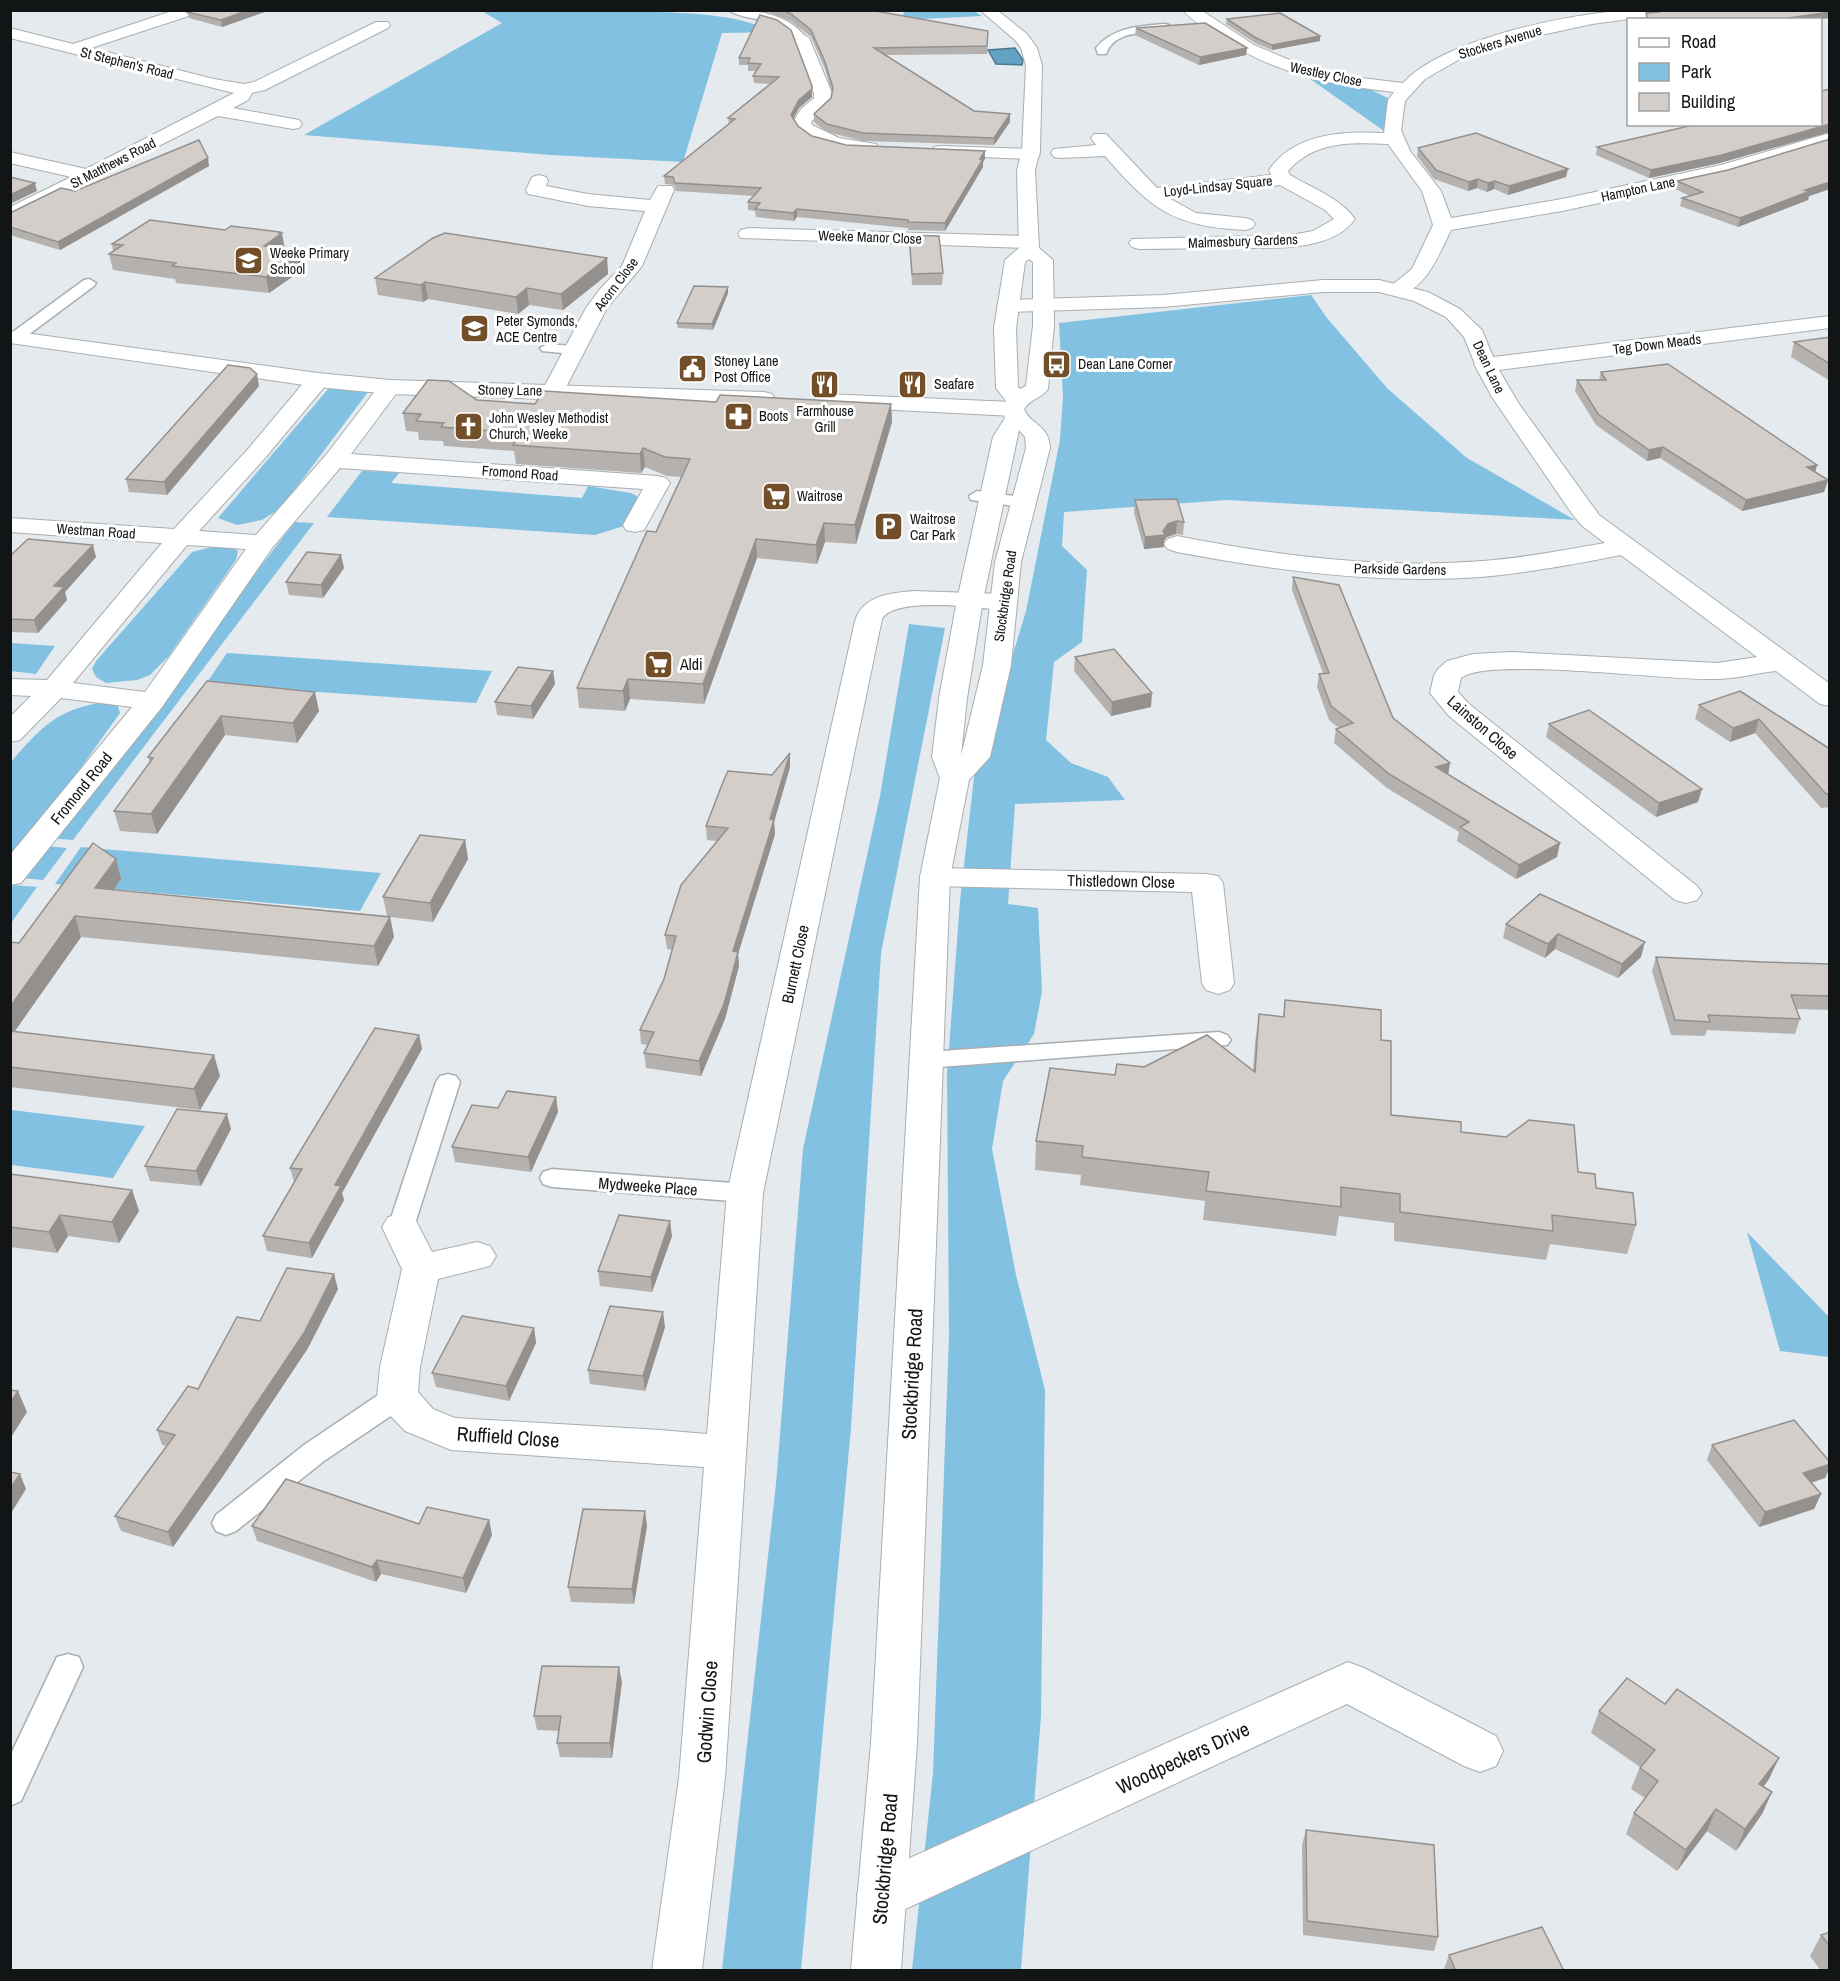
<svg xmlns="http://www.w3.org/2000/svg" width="1840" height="1981" font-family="'Archivo Narrow',sans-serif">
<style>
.green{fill:#82c1e2}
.water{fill:#63a2c2;stroke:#4b788e;stroke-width:1.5}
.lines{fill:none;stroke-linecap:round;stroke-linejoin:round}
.service-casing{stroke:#a8aeb1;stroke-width:3}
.minor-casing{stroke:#a8aeb1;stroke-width:2}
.tertiary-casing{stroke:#a8aeb1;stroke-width:2}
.secondary-casing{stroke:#a8aeb1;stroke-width:2}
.service{fill:#fff;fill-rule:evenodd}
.minor{fill:#fff;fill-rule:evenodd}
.tertiary{fill:#fff;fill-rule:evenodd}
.secondary{fill:#fff;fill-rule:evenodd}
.wall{fill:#b5b1ae}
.shaded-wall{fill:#94908d}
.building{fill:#d3ceca;stroke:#94908d;stroke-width:1.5}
.labels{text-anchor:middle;stroke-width:6;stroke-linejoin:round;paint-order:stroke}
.far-street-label{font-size:14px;fill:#121516;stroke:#fff}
.far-poi-label{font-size:14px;fill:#121516;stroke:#fff;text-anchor:start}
.poi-label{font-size:16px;fill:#121516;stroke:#fff;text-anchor:start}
.street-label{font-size:16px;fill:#121516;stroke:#fff}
.near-street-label{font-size:20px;fill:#121516;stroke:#fff}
</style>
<rect width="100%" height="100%" fill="#e4eaee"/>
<g class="green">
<path d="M622 10C674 14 727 10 775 32L722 33 683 162 551 155 304 135 502 23 482 11Z"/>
<path d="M905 10 974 11 982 16 901 20Z"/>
<path d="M1306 76 1369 89 1392 100 1384 131Z"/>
<path d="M1311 295 1327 318 1387 388 1467 458 1575 520 1227 500 1064 512 1062 546 1087 570 1082 642 1054 662 1046 740 1071 763 1108 777 1125 800 1015 804 1008 904 1038 908 1042 991 1034 1034 1003 1081 992 1149 1016 1275 1045 1390 1041 1716 1021 1970H912L933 1773 949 1336 947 1075 960 901 974 777 985 746 1026 611 1060 440 1063 397 1059 323Z"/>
<path d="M329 388 368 392 284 504 275 512 262 520 237 525 218 518Z"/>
<path d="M362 471 400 472 391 483 582 498 588 486 631 493 637 496 638 501 624 526 595 535 327 517Z"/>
<path d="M295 522 314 523 73 840 49 838Z"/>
<path d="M220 545 231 546 238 551 236 560 168 657 150 675 137 680 106 683 96 677 92 669 96 661 192 552Z"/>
<path d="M909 624 945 628 881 953 851 1428 801 1970H722L776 1484 803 1149 880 796Z"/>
<path d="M11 643 55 646 36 674 11 671Z"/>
<path d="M227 653 492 671 476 703 206 684Z"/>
<path d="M107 702 118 706 120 713 72 780 11 855V762C41 727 58 708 107 702Z"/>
<path d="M45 846 67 848 43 880 22 878Z"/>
<path d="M81 847 381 873 360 911 55 884Z"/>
<path d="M13 885 37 887 11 923V889Z"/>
<path d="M11 1110 145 1126 113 1178 11 1165Z"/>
<path d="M1747 1232 1829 1317V1357L1780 1351Z"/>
</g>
<path class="water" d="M1015 48 1023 60 1022 65 996 64 988 50Z"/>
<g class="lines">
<defs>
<g id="service">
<path d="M728 10C756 10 788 13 806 38L801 41C793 38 787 29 778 25 763 18 742 19 728 10Z"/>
<path d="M1165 24 1169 25V29C1147 34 1115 29 1106 54H1098L1096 48C1113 27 1140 26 1165 24Z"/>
<path d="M89 279 96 283 94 286 20 341H10V334L84 280Z"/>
<path d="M547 344 573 346 580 350 573 354 542 351 540 348Z"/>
<path d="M977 491 1022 497 1030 502 1022 507 971 500 969 496Z"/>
<path d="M1219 1032 1227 1035 1231 1040 1227 1045 927 1068 919 1066 915 1060 919 1054 927 1052Z"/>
<path d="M448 1074 456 1076 460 1082 414 1227 410 1233 401 1236 392 1233 388 1227 436 1082 440 1076Z"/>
<path d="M552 1169 745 1184 754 1187 757 1193 754 1199 745 1202 552 1187 543 1184 540 1178 543 1172Z"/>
<path d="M397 1386 407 1389 411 1397 407 1405 324 1461 236 1531 226 1535 216 1531 212 1523 216 1515 304 1445 387 1389Z"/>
<path d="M68 1654 79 1657 83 1667 21 1801 10 1806V1756L57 1657Z"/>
</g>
<g id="minor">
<path d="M175 10H199L198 13 91 48 214 79 244 84 254 82 376 22H388L390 25 388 28 265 90 252 93 248 100 233 108 299 120 302 124 299 128 293 129 218 116 10 221V207L71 177 10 163V152L86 169 234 93 10 38V28L73 44Z"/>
<path d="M1183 10H1201L1254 45 1306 67 1345 76 1403 83C1442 40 1563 15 1620 11 1635 9 1651 10 1666 10L1659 15 1592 24 1504 43 1460 59 1425 79 1405 101 1401 130 1410 151 1441 191 1451 218 1562 199 1721 165 1830 133V144L1725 176 1562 211 1451 230C1440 252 1422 301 1390 293L1387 289 1412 269 1433 225 1422 191 1388 144C1351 142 1314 141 1288 171L1290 175C1312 188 1340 198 1355 219 1330 255 1261 247 1223 248 1195 248 1167 249 1139 249L1132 247 1129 243 1132 239 1291 235 1313 231 1334 219 1325 210 1280 185 1169 198 1196 213 1245 218 1252 220 1255 224 1252 228 1245 230C1172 226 1152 210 1105 156L1060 158 1054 157 1051 153 1054 149 1096 145 1091 138 1094 134H1106L1157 188 1271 175 1269 170C1294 133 1343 131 1384 133L1388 100 1394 92C1327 85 1273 73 1216 35 1205 28 1191 20 1183 10Z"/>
<path d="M801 33 809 38 832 93V100L811 122 812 125 839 138 876 144 879 148 876 152 870 153 829 147 799 132 793 122 801 109 814 98V93L793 38Z"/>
<path d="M940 146 1031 149 1037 150 1040 154 1037 158 1031 159 934 155 931 151 934 147Z"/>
<path d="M539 175 546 177 548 181 546 186 588 194 650 200 658 186H672L674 190 642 266 607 308 564 391 561 396 553 398 545 396 542 391 586 308 600 289 622 266 645 211 588 206 528 194 526 190 532 177Z"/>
<path d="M748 228 1028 236 1035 238 1038 242 1035 246 1028 248 741 238 738 234 741 230Z"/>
<path d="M1830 316V328L1499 370 1519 404 1599 515 1830 684V706L1820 704 1776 671C1756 673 1736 679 1716 679 1672 681 1486 656 1461 678L1458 692 1469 704 1697 886 1702 893 1697 900 1686 903 1675 900 1449 716 1430 693 1434 675 1438 669 1447 661 1473 654 1512 652 1717 663 1757 657 1621 555C1575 564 1528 573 1481 577 1379 584 1277 571 1177 552L1168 549 1164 544 1168 539 1177 536C1278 556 1380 569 1483 561 1524 558 1564 550 1605 543L1581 525 1568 508 1492 397 1474 364 1477 359Z"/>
<path d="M318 373 326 375 329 380 326 385 265 458 199 531 256 535 326 455 382 382 390 380 398 382 401 387 351 454 658 476 666 478 670 483 644 530 635 532 626 530 623 525 643 489 340 468 272 548 162 707 21 883 10 885V855L132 707 61 698 20 740 10 742V717L31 696 10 695V679L47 680 162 543 10 532V518L174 529 249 448 310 375ZM187 545 246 549 145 692 73 683Z"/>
<path d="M914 591 1002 594 1011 596 1015 602 1011 608 1002 610C978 608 895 596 882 619L763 1193 725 1778 702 1970H652L679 1778 704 1467 451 1450 405 1431 383 1408 377 1397 380 1367 402 1269 382 1227 388 1217 401 1214 414 1217 432 1252 477 1242 490 1246 496 1256 490 1266 438 1279 420 1367 418 1392 433 1409 455 1418 660 1430 707 1434 727 1193 855 621C863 595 891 593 914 591Z"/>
<path d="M935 868 1207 874 1218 876 1223 883 1234 983 1230 990 1218 994 1206 990 1202 983 1192 892 935 886 924 884 920 877 924 870Z"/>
<path d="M1348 1662 1364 1668 1496 1736 1503 1751 1496 1766 1480 1772 1464 1766 1347 1704 899 1912 882 1918 865 1912 857 1895 865 1878Z"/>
</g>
<g id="tertiary">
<path d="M1323 280H1379L1428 292 1460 309 1482 330 1496 364 1493 369 1485 371 1477 369 1464 337 1446 317 1414 301 1379 292H1323L1163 307 1007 312 1000 310 997 306 1000 302 1007 300 1163 295Z"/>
<path d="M10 331 318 373 390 380 764 392 772 394 775 399 772 404 764 406 390 394 318 387 10 343Z"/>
<path d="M825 394 1013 402 1021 404 1024 409 1021 414 1013 416 817 406 814 401 817 396Z"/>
</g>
<path id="secondary" d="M980 10H997L1027 34 1037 48 1042 65 1040 151 1035 170 1039 248 1053 260 1054 325 1048 389C1042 398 1030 399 1024 409 1030 425 1049 424 1050 448L1021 562 1011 665 990 757 969 780 950 877 917 1743 901 1970H851L871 1743 920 877 940 778 932 757 939 698 957 600 993 437 1005 418 1002 409 1006 401 996 388 994 328 1005 260 1019 248 1017 170 1022 151 1026 65 1021 48 1015 40ZM1029 259 1033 262V325L1026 386 1020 389 1018 387 1016 328 1025 262ZM1019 430 1025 437 1026 448 995 562 983 665 961 756 967 698 983 600Z"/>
</defs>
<use href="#service" class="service-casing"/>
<use href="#minor" class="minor-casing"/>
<use href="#tertiary" class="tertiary-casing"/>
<use href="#secondary" class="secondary-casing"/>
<use href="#service" class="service"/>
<use href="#minor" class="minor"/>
<use href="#tertiary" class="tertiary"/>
<use href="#secondary" class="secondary"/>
</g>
<g class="wall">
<path d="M270 10 222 27 189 18 187 12Z"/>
<path d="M769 10H870L988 38 987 54 886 55 974 111 1010 122 994 145 863 141 827 132 814 122V114L831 98 832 92 825 69 811 37 791 21 769 12Z"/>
<path d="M760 15 812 86V97L799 108 793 119 798 126 812 136 846 145 985 151V159L983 162V167L945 231 908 230V228L797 217 794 221 756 217 755 211 748 210V202L754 196 676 191 674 185 665 184 664 176 729 124 728 118 770 84 754 83 753 76 756 71H748V65H739V58Z"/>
<path d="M1227 19 1320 36V41L1272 50 1255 43 1226 24Z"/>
<path d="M1136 28 1247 48 1246 55 1199 65 1135 35Z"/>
<path d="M1830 139V189L1809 196 1808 200 1738 227 1680 206 1682 198 1690 196 1675 189 1677 181 1728 170Z"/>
<path d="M1597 147 1720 163 1649 178 1596 155Z"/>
<path d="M1418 148 1566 177 1508 195 1494 189 1487 192 1477 188 1468 191 1434 179 1417 156Z"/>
<path d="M209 166 60 250 10 235V213L75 191Z"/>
<path d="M225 230 280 232 285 249 302 251 305 268 269 293 176 283 175 279 113 270 109 254 113 251 112 244Z"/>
<path d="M909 235 943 273 942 285H912Z"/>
<path d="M607 258 608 274 563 310 529 305 518 314 428 299 423 302 378 295 375 278Z"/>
<path d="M728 287V293L713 330 678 328 677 323Z"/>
<path d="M1830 337V381L1791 357 1794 342Z"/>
<path d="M1601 372 1815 472 1828 480 1824 492 1742 511 1660 458 1647 461 1596 425 1575 391 1577 380H1599Z"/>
<path d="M259 386 167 495 129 492 126 479Z"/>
<path d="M477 400 535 404 716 402 891 404 892 422 856 544 825 542 817 564 757 558 704 704 630 699 625 711 579 708 577 688 656 532 682 477 667 476 645 467 641 473 516 464 514 451 444 446 443 441 419 440 418 432 406 431 403 413Z"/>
<path d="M1135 500 1184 522 1183 535 1176 534 1167 537 1164 541V547L1144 549 1134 513Z"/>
<path d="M10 556 96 557 65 592 67 600 38 633 10 632Z"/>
<path d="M344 568 323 598 289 595 286 582Z"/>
<path d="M1293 577 1393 718 1448 775 1557 857 1516 879 1457 841 1459 832 1387 788 1334 743 1336 729 1339 728 1329 720 1317 687 1319 674 1323 673 1292 590Z"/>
<path d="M1075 657 1151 707 1111 716 1074 671Z"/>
<path d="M553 671 555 684 533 719 497 715 495 702Z"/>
<path d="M207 681 319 711 297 743 225 735 157 834 120 831 114 811 150 762 148 757Z"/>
<path d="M1740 691 1830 749V807L1821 808 1755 733 1730 742 1695 719 1699 705Z"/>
<path d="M1549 724 1698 802 1656 817 1546 737Z"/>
<path d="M790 753V767L774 822 775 834 738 954 739 966 725 1019 701 1076 646 1068 644 1053 648 1045 641 1044 640 1030 664 979 672 950 667 949 665 935 717 841 707 840 706 826 772 775Z"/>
<path d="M465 840 468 859 433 922 390 917 394 937 378 966 81 937 14 1032 220 1076 200 1110 10 1087V942L19 943 116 859 121 879 114 890 387 916 383 897Z"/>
<path d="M1540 894 1641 957 1618 978 1555 949 1545 958 1503 938 1506 924Z"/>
<path d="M1656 957 1763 962 1830 964V1010L1796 1009 1800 1019 1795 1034 1707 1030 1705 1036 1671 1035 1652 971Z"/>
<path d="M1285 1000 1381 1040 1391 1115 1461 1132 1578 1172 1636 1225 1627 1254 1550 1244 1546 1260 1394 1241V1223L1339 1216 1336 1236 1203 1220 1205 1201 1080 1185 1081 1175 1035 1170 1036 1141 1115 1075 1144 1067 1253 1071 1255 1043 1259 1014 1283 1017Z"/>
<path d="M419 1035 422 1049 342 1193 344 1200 312 1258 267 1251 263 1236 294 1182 290 1168Z"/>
<path d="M556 1097 558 1112 531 1172 455 1162 452 1147 498 1108Z"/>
<path d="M231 1129 201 1186 150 1181 145 1166Z"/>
<path d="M10 1174 132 1190 139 1211 119 1243 68 1236 57 1253 10 1247Z"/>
<path d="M672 1236 652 1292 600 1286 598 1271Z"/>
<path d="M338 1289 308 1348 223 1476 173 1547 121 1531 115 1516 166 1446 162 1445 157 1430 198 1389 260 1321Z"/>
<path d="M665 1327 645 1391 590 1384 588 1370Z"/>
<path d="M534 1328 536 1343 509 1401 436 1387 432 1373Z"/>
<path d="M1712 1445 1830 1462V1467L1825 1478 1811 1483 1821 1494 1814 1509 1759 1527 1707 1460Z"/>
<path d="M645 1511 647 1526 634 1604 571 1602 568 1587Z"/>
<path d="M489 1520 492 1535 466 1593 381 1574 376 1582 257 1541 252 1526 419 1524Z"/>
<path d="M622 1682 612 1758 560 1757 557 1743 559 1731 537 1730 534 1716Z"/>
<path d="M1599 1711 1769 1779 1763 1787 1772 1792 1762 1814 1736 1851 1707 1831 1677 1871 1626 1834 1634 1813 1645 1798 1631 1789 1640 1767 1591 1733Z"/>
<path d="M1306 1830 1438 1937 1434 1951 1303 1935 1302 1845Z"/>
<path d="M1830 1932V1971H1821L1810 1956 1821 1935Z"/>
<path d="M1449 1955 1564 1971H1445L1444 1969Z"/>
</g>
<g class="shaded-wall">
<path d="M249 10H270L222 27 221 20Z"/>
<path d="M1830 12V18L1815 20H1774Z"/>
<path d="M1320 36V41L1272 50V45Z"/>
<path d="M1247 48 1246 55 1199 65 1200 57Z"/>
<path d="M812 89V97L799 108 791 123V115L799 100Z"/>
<path d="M1010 114V122L994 145V138Z"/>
<path d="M1830 124V132L1720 163 1649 178 1651 170Z"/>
<path d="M985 151V159L983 162V167L945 231V223L980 159Z"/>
<path d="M208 158 209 166 60 250 58 242Z"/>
<path d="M1568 169 1566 177 1508 195 1509 186Z"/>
<path d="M1478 179 1477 188 1468 191 1469 182Z"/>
<path d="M1495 181 1494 189 1487 192 1488 183Z"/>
<path d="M1830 182V189L1809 196 1808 200 1738 227 1740 218 1805 190Z"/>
<path d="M35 183 37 191 10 204V195Z"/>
<path d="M797 209V217L794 221 793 213Z"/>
<path d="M280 232 281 234 282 233 285 250 264 246Z"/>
<path d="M302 251 305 268 269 293 266 277Z"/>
<path d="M607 258 608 274 563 310 561 294Z"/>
<path d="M425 282 428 299 423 302 421 285Z"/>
<path d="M728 287V293L713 330 712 324Z"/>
<path d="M527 288 529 305 518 314 516 297Z"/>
<path d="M257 374 259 386 167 495 164 482Z"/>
<path d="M891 404 892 422 856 544 855 525Z"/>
<path d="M1663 447 1660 458 1647 461 1649 450Z"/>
<path d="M643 448 645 467 641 473 640 454Z"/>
<path d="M1817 465 1814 477 1807 467Z"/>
<path d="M1828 480 1824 492 1742 511 1746 500Z"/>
<path d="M1177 521 1176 534 1167 537 1164 541V547L1144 549 1145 537 1163 531 1168 524Z"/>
<path d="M824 523 825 542 817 564 816 545Z"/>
<path d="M756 539 757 558 704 704 703 684Z"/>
<path d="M93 545 96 557 65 592 67 600 38 633 34 620 54 586Z"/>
<path d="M341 555 344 568 323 598 321 585Z"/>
<path d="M553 671 555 684 533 719 531 706Z"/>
<path d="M628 679 630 699 625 711 623 691Z"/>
<path d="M315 692 319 711 297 743 293 723Z"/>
<path d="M1152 693 1151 707 1111 716 1112 702Z"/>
<path d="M221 716 225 735 157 834 151 814Z"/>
<path d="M1759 719 1755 733 1730 742 1733 728Z"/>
<path d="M790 753V767L774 822 775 834 738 954 739 966 725 1019 701 1076 699 1061 733 951Z"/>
<path d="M1450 763 1448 776 1436 767Z"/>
<path d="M1702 789 1698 802 1656 817 1659 803Z"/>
<path d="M465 840 468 859 433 922 430 903Z"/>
<path d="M1560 843 1557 857 1516 879 1519 865Z"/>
<path d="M116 859 121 879 101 908 95 888Z"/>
<path d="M75 916 81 937 10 1038V1007Z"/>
<path d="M390 917 394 937 378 966 374 946Z"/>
<path d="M1558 934 1555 949 1545 958 1548 944Z"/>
<path d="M1645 942 1641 957 1618 978 1622 964Z"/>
<path d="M419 1035 422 1049 342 1193 344 1200 312 1258 309 1243 335 1185Z"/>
<path d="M214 1055 220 1076 200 1110 194 1089Z"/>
<path d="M556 1097 558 1112 531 1172 528 1157Z"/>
<path d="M227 1114 231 1129 201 1186 196 1171Z"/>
<path d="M132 1190 139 1211 119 1243 112 1222Z"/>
<path d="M60 1215 68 1236 57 1253 49 1232Z"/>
<path d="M670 1221 672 1236 652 1292 651 1277Z"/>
<path d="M334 1274 338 1289 308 1348 223 1476 173 1547 168 1532Z"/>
<path d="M663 1312 665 1327 645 1391 643 1376Z"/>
<path d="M534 1328 536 1343 509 1401 506 1386Z"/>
<path d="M18 1391 27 1412 10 1439V1403Z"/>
<path d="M1830 1464V1467L1825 1478 1797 1487 1803 1473Z"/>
<path d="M20 1474 26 1489 10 1515V1489Z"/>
<path d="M1821 1494 1814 1509 1759 1527 1765 1512Z"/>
<path d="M645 1511 647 1526 634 1604 632 1589Z"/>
<path d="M489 1520 492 1535 466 1593 463 1578Z"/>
<path d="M377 1560 381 1574 376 1582 372 1567Z"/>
<path d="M619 1667 622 1682 612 1758 610 1743Z"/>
<path d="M1779 1758 1769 1779 1750 1805 1759 1784Z"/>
<path d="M1772 1792 1762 1814 1736 1851 1745 1829Z"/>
<path d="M1716 1809 1707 1831 1677 1871 1686 1850Z"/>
</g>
<g class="building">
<path d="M191 10H249L221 20 187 12Z"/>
<path d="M783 10H870L988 31 987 46 874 48 974 111 1010 114 994 138 863 133 827 124 814 114 831 98 833 88 825 62 811 30 791 14Z"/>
<path d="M1662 10H1830V12L1774 20H1648L1646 13 1660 12Z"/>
<path d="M1280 13 1320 36 1272 45 1256 38 1227 19Z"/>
<path d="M760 15 777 20 791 30 812 86V89L799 100 791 115 798 126 812 136 846 145 985 151 980 159H983L945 223 908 222V220L797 209 793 213 755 209 760 203 748 202 761 188 675 183 673 177 664 176 735 119 728 118 779 77 753 76 761 64 748 63 750 58H739Z"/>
<path d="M1205 23 1247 48 1200 57 1136 28Z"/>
<path d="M1830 89V124L1722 155 1651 170 1597 147 1698 124H1821V91Z"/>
<path d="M1476 133 1568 169 1509 186 1495 181 1488 183 1478 179 1469 182 1436 170 1418 148Z"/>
<path d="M1830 139V182L1805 190 1810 191 1740 218 1682 198 1703 192 1677 181 1728 170Z"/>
<path d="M199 140 208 158 58 242 10 227V213L61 188 75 191Z"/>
<path d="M10 177 35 183 10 195Z"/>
<path d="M150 220 225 230 231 226 280 232 279 233H282L264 246 302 251 266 277 172 266 176 263 109 254 123 245 112 244Z"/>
<path d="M445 233 607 258 561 294 527 288 516 297 425 282 421 285 375 278 433 238Z"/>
<path d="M909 235 939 236 943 273 912 274Z"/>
<path d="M694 286 728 287 712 324 677 323Z"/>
<path d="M1830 337V364L1794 342Z"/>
<path d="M1668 364 1817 465 1807 467 1828 480 1746 500 1663 447 1649 450 1598 414 1577 380H1606L1601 372Z"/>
<path d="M228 365 250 368 257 374 164 482 126 479Z"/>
<path d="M428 380 449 381 477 400 535 404 544 391 716 402 720 395 891 404 855 525 824 523 816 545 756 539 703 684 628 679 623 691 577 688 647 531 656 532 690 459 665 457 643 448 640 454 513 445 521 433 441 427 444 423 416 421 421 414 403 413Z"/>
<path d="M1177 499 1184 522 1177 521 1168 524 1163 531 1165 535 1145 537 1135 500Z"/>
<path d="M28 539 93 545 54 586 64 587 34 620 10 619V556Z"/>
<path d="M307 552 341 555 321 585 286 582Z"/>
<path d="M1293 577 1339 585 1393 718 1450 763 1436 767 1560 843 1519 865 1460 827 1469 822 1389 774 1336 729 1353 723 1331 706 1319 674 1329 673Z"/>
<path d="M1114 649 1152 693 1112 702 1075 657Z"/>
<path d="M518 667 553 671 531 706 495 702Z"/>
<path d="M207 681 315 692 293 723 221 716 151 814 114 811 153 758 148 757Z"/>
<path d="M1740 691 1830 749V793L1826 794 1759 719 1733 728 1699 705Z"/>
<path d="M1589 710 1702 789 1659 803 1549 724Z"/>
<path d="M790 753 770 819 774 820 733 951 738 952 724 1004 699 1061 644 1053 654 1032 640 1030 664 979 676 936 665 935 681 885 728 828 706 826 723 782 728 771 772 775Z"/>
<path d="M420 835 465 840 430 903 383 897Z"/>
<path d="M93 843 116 859 95 888 390 917 374 946 75 916 10 1007V942L19 943Z"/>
<path d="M1540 894 1645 942 1622 964 1558 934 1548 944 1506 924Z"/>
<path d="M1656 957 1763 962 1830 964V996L1791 995 1800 1019 1708 1015 1710 1022 1675 1020Z"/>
<path d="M1285 1000 1381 1010V1040L1391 1041V1115L1461 1122V1132L1506 1137 1529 1120 1574 1125 1578 1172 1595 1174 1596 1188 1633 1193 1636 1225 1552 1215 1553 1231 1400 1212V1194L1341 1187V1207L1206 1191 1209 1172 1082 1157 1083 1146 1036 1141 1050 1068 1115 1075 1117 1064 1144 1067 1207 1035 1255 1072 1259 1014 1284 1017Z"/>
<path d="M375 1028 419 1035 335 1185 341 1186 309 1243 263 1236 302 1169 290 1168Z"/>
<path d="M10 1031 214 1055 194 1089 10 1067Z"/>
<path d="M507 1091 556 1097 528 1157 452 1147 472 1105 498 1108Z"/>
<path d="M177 1109 227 1114 196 1171 145 1166Z"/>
<path d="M10 1174 132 1190 112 1222 60 1215 49 1232 10 1227Z"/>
<path d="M619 1215 670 1221 651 1277 598 1271Z"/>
<path d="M287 1268 334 1274 304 1333 218 1461 168 1532 115 1516 175 1435 157 1430 188 1386 198 1389 237 1317 260 1321Z"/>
<path d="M610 1306 663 1312 643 1376 588 1370Z"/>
<path d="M462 1316 534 1328 506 1386 432 1373Z"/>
<path d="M10 1390 18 1391 10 1403Z"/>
<path d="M1794 1420 1830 1462V1464L1803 1473 1821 1494 1765 1512 1712 1445Z"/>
<path d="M10 1472 20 1474 10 1489Z"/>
<path d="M286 1479 419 1524 427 1507 489 1520 463 1578 377 1560 372 1567 252 1526Z"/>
<path d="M583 1509 645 1511 632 1589 568 1587Z"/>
<path d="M542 1666 619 1667 610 1743H557L561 1716H534Z"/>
<path d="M1627 1678 1665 1704 1677 1689 1779 1758 1759 1784 1772 1792 1745 1829 1716 1809 1686 1850 1634 1813 1658 1781 1640 1768 1655 1750 1599 1711Z"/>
<path d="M1306 1830 1434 1845 1438 1937 1307 1921Z"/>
<path d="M1542 1927 1564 1971H1456L1449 1955Z"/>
<path d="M1830 1932V1946L1821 1935Z"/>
</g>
<defs>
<symbol id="school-square" viewBox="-11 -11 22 22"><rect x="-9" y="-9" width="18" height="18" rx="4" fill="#734f29" stroke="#fff"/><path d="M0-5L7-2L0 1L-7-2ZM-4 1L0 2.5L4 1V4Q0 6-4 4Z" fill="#fff"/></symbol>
<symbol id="university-square" viewBox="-11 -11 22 22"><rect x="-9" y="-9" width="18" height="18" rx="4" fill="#734f29" stroke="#fff"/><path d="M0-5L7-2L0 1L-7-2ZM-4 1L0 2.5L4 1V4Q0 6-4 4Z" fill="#fff"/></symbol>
<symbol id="bus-square" viewBox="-11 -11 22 22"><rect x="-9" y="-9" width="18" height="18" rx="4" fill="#734f29" stroke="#fff"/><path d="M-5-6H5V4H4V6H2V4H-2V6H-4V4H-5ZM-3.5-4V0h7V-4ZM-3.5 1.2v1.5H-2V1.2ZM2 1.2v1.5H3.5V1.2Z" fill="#fff"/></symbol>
<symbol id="civic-square" viewBox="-11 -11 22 22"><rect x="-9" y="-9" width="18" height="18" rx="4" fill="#734f29" stroke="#fff"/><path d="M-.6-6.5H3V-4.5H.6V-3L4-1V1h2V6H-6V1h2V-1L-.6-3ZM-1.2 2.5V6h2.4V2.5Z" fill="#fff"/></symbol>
<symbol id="restaurant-square" viewBox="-11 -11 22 22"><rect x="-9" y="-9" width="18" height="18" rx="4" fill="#734f29" stroke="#fff"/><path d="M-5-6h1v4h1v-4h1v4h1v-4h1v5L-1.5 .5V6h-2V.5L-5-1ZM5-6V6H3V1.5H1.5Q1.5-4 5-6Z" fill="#fff"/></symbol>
<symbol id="pharmacy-square" viewBox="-11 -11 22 22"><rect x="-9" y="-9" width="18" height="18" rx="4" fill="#734f29" stroke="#fff"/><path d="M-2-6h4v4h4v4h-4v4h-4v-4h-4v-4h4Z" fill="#fff"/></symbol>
<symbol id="church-square" viewBox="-11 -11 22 22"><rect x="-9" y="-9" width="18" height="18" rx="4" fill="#734f29" stroke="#fff"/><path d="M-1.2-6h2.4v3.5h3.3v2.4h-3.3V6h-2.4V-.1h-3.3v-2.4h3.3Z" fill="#fff"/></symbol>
<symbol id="supermarket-square" viewBox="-11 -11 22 22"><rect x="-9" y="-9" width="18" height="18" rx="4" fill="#734f29" stroke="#fff"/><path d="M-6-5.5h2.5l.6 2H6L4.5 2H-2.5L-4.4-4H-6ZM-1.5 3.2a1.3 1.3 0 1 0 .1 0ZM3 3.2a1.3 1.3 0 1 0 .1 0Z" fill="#fff"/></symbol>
<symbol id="parking-square" viewBox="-11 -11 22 22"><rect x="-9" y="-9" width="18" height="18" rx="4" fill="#734f29" stroke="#fff"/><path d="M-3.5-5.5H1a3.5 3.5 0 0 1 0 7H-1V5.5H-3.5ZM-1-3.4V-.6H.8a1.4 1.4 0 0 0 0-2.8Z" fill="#fff"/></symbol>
</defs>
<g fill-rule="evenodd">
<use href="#school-square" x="232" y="244" width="33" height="33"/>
<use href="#university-square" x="458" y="312" width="33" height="33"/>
<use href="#bus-square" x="1040" y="348" width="33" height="33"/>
<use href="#civic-square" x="676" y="352" width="33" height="33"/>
<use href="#restaurant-square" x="808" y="368" width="33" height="33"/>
<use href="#restaurant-square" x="896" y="368" width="33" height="33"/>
<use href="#pharmacy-square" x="722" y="400" width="33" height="33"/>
<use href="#church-square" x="452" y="410" width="33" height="33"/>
<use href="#supermarket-square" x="760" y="480" width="33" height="33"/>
<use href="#parking-square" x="872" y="510" width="33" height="33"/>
<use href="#supermarket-square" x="642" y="648" width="33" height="33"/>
</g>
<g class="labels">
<g class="far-street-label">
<text transform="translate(1500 42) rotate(-17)" y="5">Stockers Avenue</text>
<text transform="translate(127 63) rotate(14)" y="5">St Stephen's Road</text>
<text transform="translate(1326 74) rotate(12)" y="5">Westley Close</text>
<text transform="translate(113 163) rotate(-27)" y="5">St Matthews Road</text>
<text transform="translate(1218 186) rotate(-6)" y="5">Loyd-Lindsay Square</text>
<text transform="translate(1638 189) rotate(-12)" y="5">Hampton Lane</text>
<text transform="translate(870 237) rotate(2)" y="5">Weeke Manor Close</text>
<text transform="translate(1243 241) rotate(-2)" y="5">Malmesbury Gardens</text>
<text transform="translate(616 284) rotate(-53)" y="5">Acorn Close</text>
<text transform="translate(1657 344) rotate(-7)" y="5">Teg Down Meads</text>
<text transform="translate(1489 367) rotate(65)" y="5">Dean Lane</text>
<text transform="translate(510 390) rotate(1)" y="5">Stoney Lane</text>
<text transform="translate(520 473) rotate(4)" y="5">Fromond Road</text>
<text transform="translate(96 531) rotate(4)" y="5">Westman Road</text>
<text transform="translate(1400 569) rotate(1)" y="5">Parkside Gardens</text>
<text transform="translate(1005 596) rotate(-82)" y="5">Stockbridge Road</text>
</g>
<g class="far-poi-label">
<text x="270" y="258">Weeke Primary<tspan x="270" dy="16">School</tspan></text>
<text x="496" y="326">Peter Symonds,<tspan x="496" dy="16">ACE Centre</tspan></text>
<text x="714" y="366">Stoney Lane<tspan x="714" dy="16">Post Office</tspan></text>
<text x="1078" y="369">Dean Lane Corner</text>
<text x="934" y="389">Seafare</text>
<text x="825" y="416" text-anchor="middle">Farmhouse<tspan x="825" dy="16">Grill</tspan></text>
<text x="759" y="421">Boots</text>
<text x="489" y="423">John Wesley Methodist<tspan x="489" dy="16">Church, Weeke</tspan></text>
<text x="797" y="501">Waitrose</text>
<text x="910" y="524">Waitrose<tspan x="910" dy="16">Car Park</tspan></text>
</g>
<g class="poi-label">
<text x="680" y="670">Aldi</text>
</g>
<g class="street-label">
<text transform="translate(1483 727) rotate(41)" y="6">Lainston Close</text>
<text transform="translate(81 788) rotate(-51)" y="6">Fromond Road</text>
<text transform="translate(1121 881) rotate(1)" y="6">Thistledown Close</text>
<text transform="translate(795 964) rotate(-78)" y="6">Burnett Close</text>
<text transform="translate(648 1186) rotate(4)" y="6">Mydweeke Place</text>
</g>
<g class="near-street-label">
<text transform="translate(912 1374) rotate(-87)" y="7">Stockbridge Road</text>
<text transform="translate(508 1437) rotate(4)" y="7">Ruffield Close</text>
<text transform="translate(707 1712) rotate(-86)" y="7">Godwin Close</text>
<text transform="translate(1183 1758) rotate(-25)" y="7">Woodpeckers Drive</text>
<text transform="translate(885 1859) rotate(-85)" y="7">Stockbridge Road</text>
</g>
</g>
<rect width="1840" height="1981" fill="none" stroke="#121516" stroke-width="24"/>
<rect x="1627" y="18" width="195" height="108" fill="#ffffff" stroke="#a0a1a2" stroke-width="1.5"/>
<rect x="1639" y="38" width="30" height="9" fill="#ffffff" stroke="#a0a1a2" stroke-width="1.5"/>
<text x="1681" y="48" font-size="18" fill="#121516">Road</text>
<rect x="1639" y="63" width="30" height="18" fill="#82c1e2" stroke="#a0a1a2" stroke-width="1.5"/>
<text x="1681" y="78" font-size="18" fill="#121516">Park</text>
<rect x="1639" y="93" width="30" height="18" fill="#d3ceca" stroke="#a0a1a2" stroke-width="1.5"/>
<text x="1681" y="108" font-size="18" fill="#121516">Building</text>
</svg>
